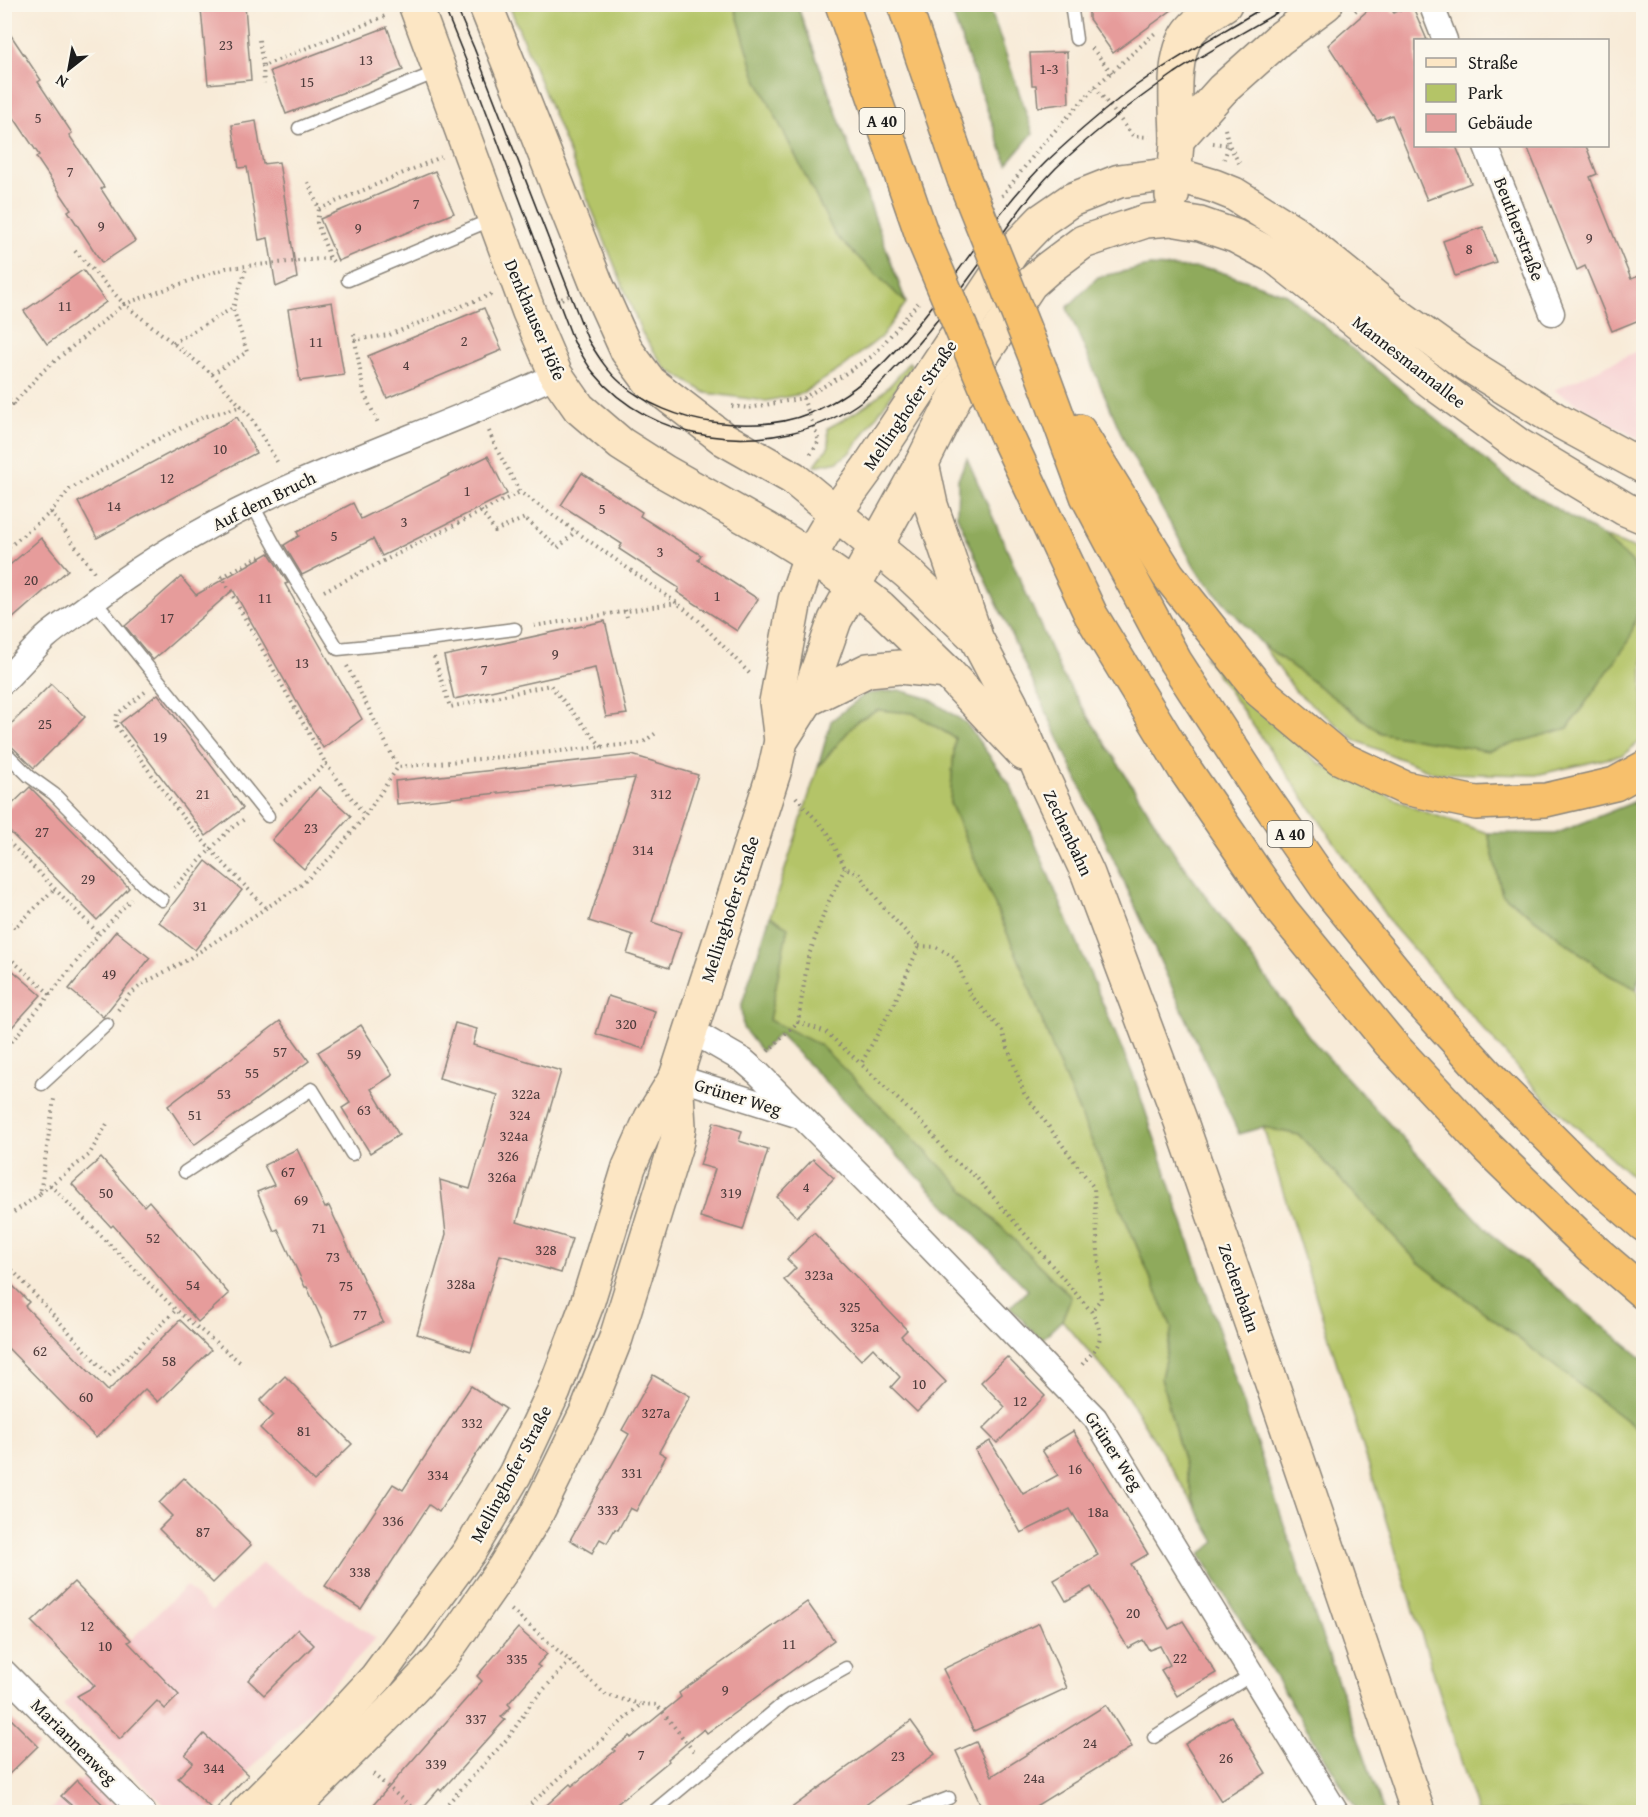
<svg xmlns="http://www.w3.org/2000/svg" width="1648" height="1817" font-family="'Gentium Book Plus',serif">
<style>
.built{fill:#f7cfd1}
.green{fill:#b4c467;stroke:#687042;stroke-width:1.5}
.forest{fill:#8faa5c;stroke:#56633c;stroke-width:1.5}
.building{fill:#e69c9b}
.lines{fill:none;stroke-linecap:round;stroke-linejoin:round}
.lane-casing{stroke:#8a847a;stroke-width:15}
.street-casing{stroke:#8a847a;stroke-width:27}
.secondary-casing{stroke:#8a847a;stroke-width:36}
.highway-casing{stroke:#8a847a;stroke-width:36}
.path{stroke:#8a847a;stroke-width:4;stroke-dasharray:1.5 4.5;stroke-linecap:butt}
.lane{stroke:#fff;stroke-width:12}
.street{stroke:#fff;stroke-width:24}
.secondary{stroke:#fce6c4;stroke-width:33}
.highway{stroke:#f7c06c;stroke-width:33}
.tram{stroke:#1c1c1c;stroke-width:1.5}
.highway-bridge-casing{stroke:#8a847a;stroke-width:36;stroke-linecap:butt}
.highway-bridge{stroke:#f7c06c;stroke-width:33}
.labels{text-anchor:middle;stroke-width:4.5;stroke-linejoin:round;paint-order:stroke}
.number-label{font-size:15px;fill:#4e3c3c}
.shield{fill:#fbf7ec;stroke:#5f5e5a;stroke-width:1.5}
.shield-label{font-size:16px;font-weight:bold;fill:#1c1c1c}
.street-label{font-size:18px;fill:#1c1c1c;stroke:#fbf7ec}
</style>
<rect width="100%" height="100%" fill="#fbf7ec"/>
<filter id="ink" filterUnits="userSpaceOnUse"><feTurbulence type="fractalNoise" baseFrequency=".0167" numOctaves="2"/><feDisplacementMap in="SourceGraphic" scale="12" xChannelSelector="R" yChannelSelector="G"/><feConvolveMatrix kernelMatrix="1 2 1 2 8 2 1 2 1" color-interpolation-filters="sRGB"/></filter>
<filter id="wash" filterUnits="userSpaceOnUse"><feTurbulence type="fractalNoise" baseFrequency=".008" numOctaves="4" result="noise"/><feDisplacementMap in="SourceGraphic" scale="24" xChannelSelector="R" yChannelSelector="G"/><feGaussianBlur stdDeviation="1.35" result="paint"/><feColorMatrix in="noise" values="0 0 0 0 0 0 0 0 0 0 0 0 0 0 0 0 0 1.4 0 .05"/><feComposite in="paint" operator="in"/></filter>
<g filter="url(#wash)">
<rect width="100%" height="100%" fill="#f8ebd8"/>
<g class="built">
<path d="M1643 348V442L1554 390Z"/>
<path d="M262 1563 376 1638 305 1715 206 1812H171L63 1705 186 1586 212 1611Z"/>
<path d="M86 1775 123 1812H48Z"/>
</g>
<g class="green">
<path d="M509 5H797L906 303 881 337 842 368 801 394 766 401 706 393 665 368 642 333Z"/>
<path d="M909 362 912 366 851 452 838 461 814 466 829 446 828 428C850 416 873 403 891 384 897 378 903 369 909 362Z"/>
<path d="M1602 536 1643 552V739L1623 755 1536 775 1435 773 1357 741 1295 691 1261 643 1381 733 1633 563Z"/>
<path d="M1204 655 1320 764 1417 809 1488 833 1502 894 1609 975 1637 989 1644 1021 1643 1186 1545 1099 1392 925Z"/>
<path d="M878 710 913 713 955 738 950 803 1019 960 1057 1060 1172 1328 1161 1378 1196 1508 1127 1396 1062 1320 1071 1297 769 1020 787 927 770 916 818 767 858 720Z"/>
<path d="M1263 1127 1299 1135 1418 1262 1643 1433V1812H1477Z"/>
</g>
<g class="forest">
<path d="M734 5H797L906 303 835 235 755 75Z"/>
<path d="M949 5H989L1033 133 1007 164Z"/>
<path d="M1149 266 1212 269 1286 294 1513 483 1602 536 1633 563 1642 597 1629 641 1568 728 1488 751 1381 733 1261 643 1200 576 1127 447 1067 308 1098 277Z"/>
<path d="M967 458 1061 673 1177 857 1311 1039 1493 1236 1643 1359V1433L1418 1262 1299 1135 1263 1127 1239 1134 957 516 958 479Z"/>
<path d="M899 690 928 698 966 723 1011 786 1135 1080 1311 1605 1384 1812H1358L1200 1554 1216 1542 1196 1508 1161 1378 1172 1328 1057 1060 1019 960 950 803 955 738 913 713 878 710 858 720 818 767 831 721 865 694Z"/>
<path d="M1643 797 1644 956 1637 989 1609 975 1502 894 1488 833 1555 834 1629 804Z"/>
<path d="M770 916 788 927 769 1020 820 1045 1071 1297 1062 1320 1041 1340 1010 1307 1028 1290 779 1034 761 1051 743 1028 741 1007Z"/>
</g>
<g id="blocks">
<g class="building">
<path d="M1097 4H1180L1113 53 1089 19V11Z"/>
<path d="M1375 4H1387L1394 13 1412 5 1427 40H1416V146H1456L1471 183 1427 200 1392 115 1377 121 1328 45Z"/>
<path d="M245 6 251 80 208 84 201 9Z"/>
<path d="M4 25 41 80 38 82 72 133 69 135 104 187 101 189 135 241 102 263 68 211 71 209 36 157 39 155 4 103Z"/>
<path d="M387 27 403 70 286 114 270 71Z"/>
<path d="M1067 52 1069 103 1038 107 1036 85H1032L1030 53Z"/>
<path d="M256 121 263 164 279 162 297 278 276 287 268 238 259 240 247 167 239 168 232 125Z"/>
<path d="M1527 146H1586L1597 174 1590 177 1631 279 1644 274V318L1612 331 1585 266 1577 270Z"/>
<path d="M435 171 454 213 338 261 320 219Z"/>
<path d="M1483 227 1496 262 1455 276 1443 241Z"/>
<path d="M83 270 106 302 47 344 24 311Z"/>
<path d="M332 302 344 375 300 381 288 309Z"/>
<path d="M484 308 502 350 387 398 368 356Z"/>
<path d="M237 417 256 453 97 538 78 502Z"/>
<path d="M488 456 507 494 382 556 373 539 302 575 284 545 299 536 297 532 353 503 361 519Z"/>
<path d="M582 473 642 512 640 516 701 555 698 560 758 599 737 631 677 592 679 588 619 549 622 544 561 505Z"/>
<path d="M41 538 68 570 4 626V570Z"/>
<path d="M269 553 288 583 285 584 362 719 323 748 233 590 153 660 125 626 181 577 196 595Z"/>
<path d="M605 621 627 714 606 717 595 668 454 699 444 656Z"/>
<path d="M51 684 85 717 34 768 4 739V731Z"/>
<path d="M158 694 243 808 206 836 120 723Z"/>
<path d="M632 755 698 775 652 922 681 932 669 968 627 954 633 935 589 921 635 778 397 804 395 781Z"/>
<path d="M30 787 129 888 97 920 4 826V812Z"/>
<path d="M319 787 351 816 304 869 272 840Z"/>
<path d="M206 861 242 890 195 950 159 922Z"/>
<path d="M116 931 150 958 103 1017 69 989Z"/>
<path d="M4 963 41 995 4 1036Z"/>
<path d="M608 996 655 1011 644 1049 596 1034Z"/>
<path d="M280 1021 309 1061 194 1145 168 1106Z"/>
<path d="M455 1023 477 1029 473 1045 561 1071 517 1222 572 1239 561 1273 500 1255 471 1351 417 1334 446 1234 440 1180 470 1189 498 1095 439 1078Z"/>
<path d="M361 1025 393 1075 371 1089 399 1135 370 1153 342 1108 350 1103 318 1052Z"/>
<path d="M714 1122 742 1131 739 1141 768 1150 743 1230 700 1217 715 1169 700 1165Z"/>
<path d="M297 1149 325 1208 329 1206 383 1322 333 1345 307 1287H305L278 1229 274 1231 257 1192 274 1185 264 1165Z"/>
<path d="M101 1158 144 1206 149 1201 229 1294 198 1322 113 1225 111 1227 72 1184Z"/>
<path d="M813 1159 834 1178 797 1217 777 1197Z"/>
<path d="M814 1233 907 1330 901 1336 946 1382 917 1412 891 1387 900 1377 873 1348 861 1360 784 1280 796 1268 787 1259Z"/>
<path d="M4 1277 29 1302 25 1306 108 1391 180 1320 211 1350 158 1402 145 1389 96 1438 4 1344Z"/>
<path d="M1007 1357 1045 1396 997 1443 983 1429 1005 1407 981 1382Z"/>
<path d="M653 1375 690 1396 659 1452 666 1456 636 1511 630 1508 618 1530 615 1529 607 1543 600 1539 592 1553 570 1540 629 1434 622 1430Z"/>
<path d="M285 1376 352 1444 314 1481 260 1428 273 1415 260 1401Z"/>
<path d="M471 1386 506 1409 439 1512 429 1505 361 1609 325 1586 393 1484 403 1490Z"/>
<path d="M1073 1431 1148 1554 1131 1564 1169 1629 1183 1621 1216 1673 1177 1696 1161 1670 1170 1665 1160 1646 1149 1650 1143 1640 1128 1648 1091 1587 1066 1601 1054 1580 1098 1555 1070 1509 1021 1533 975 1450 990 1441 1023 1494 1058 1475 1042 1450Z"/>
<path d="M184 1478 251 1545 213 1583 159 1529 172 1516 159 1503Z"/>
<path d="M74 1582 131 1640 128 1642 179 1695 165 1709 157 1701 120 1739 77 1696 95 1686 32 1622Z"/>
<path d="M807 1602 834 1640 707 1733 704 1729 668 1759 669 1761 607 1812H539L570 1784 572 1786 615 1751 613 1749 630 1736 631 1738 681 1697 679 1693Z"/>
<path d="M1039 1623 1067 1688 974 1731 943 1669Z"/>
<path d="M518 1628 547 1654 537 1665 540 1667 508 1704 511 1707 501 1717 505 1720 441 1791 439 1789 419 1812H367L482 1681 477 1676Z"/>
<path d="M298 1629 314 1645 264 1695 248 1680Z"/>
<path d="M1106 1705 1132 1747 1026 1812H984L956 1751 976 1742 992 1776Z"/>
<path d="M4 1712 38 1746 4 1779Z"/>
<path d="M1231 1716 1266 1773 1221 1801 1185 1744Z"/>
<path d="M911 1721 935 1754 856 1812H786Z"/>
<path d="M204 1734 248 1775 214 1811 178 1778 193 1762 185 1755Z"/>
<path d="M77 1780 111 1812H79L61 1796Z"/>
</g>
</g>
</g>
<g filter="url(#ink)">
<use href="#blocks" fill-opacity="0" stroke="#8a847a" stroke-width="1.5"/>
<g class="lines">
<defs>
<g id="lane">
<path d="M1071 4 1076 39"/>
<path d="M299 128 437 72"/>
<path d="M348 280 493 219"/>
<path d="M252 504 276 548 338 649 429 640 515 629"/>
<path d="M94 600 268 816"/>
<path d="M4 751 29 776 54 794 144 886 162 900"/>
<path d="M42 1084 107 1024"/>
<path d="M185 1172 312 1089 352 1154"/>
<path d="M1154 1737 1251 1675"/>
<path d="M653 1812 785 1702 846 1668"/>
<path d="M912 1812 949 1798"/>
</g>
<g id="street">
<path d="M1431 4 1445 40"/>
<path d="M1486 146 1552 313"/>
<path d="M4 681C18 667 31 652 45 638 57 627 72 618 85 608 148 559 219 518 292 486 379 447 470 416 556 375"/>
<path d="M692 1031 744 1061 759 1074 872 1187 1095 1418 1336 1812"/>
<path d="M676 1077 797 1115"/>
<path d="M4 1672 143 1812"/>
</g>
<g id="secondary">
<path d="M415 4 529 312 556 375 579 408 621 444 665 472 768 530 810 556 853 586 880 607 947 672 1024 754"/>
<path d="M485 4 597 285 627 351 650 382 724 439 793 478 909 574 976 638 1011 704 1040 771 1088 874 1181 1122 1266 1366 1418 1812"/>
<path d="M1177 140 1222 90 1279 39 1326 4"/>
<path d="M1172 196C1174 178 1176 159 1177 141 1177 111 1170 58 1189 32 1198 20 1213 12 1225 4"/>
<path d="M922 463 931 505 975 634"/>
<path d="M807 700 868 670 900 667 947 672"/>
<path d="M781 741 776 702 795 600 810 556 836 512 868 468 1014 249 1042 220 1071 200 1119 181 1174 174 1214 186 1234 194 1293 231 1392 311 1462 361 1555 419 1644 467"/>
<path d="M247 1812 314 1745 376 1678 469 1552 515 1474 554 1391 587 1304 629 1167 651 1118 676 1077 774 772 781 741 807 700 835 620 922 463 956 395 1030 284 1047 269 1083 242 1146 221 1171 219 1200 224 1235 236 1275 257 1436 385 1520 446 1625 509 1644 517"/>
<path d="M289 1812 399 1703 441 1658 503 1569 536 1515 587 1411 616 1338 677 1141 679 1126 676 1077"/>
</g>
<g id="highway">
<path d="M842 4 923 238"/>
<path d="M904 4 964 179"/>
<path d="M1041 371 1087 496 1175 661 1253 781 1327 888 1412 992 1495 1083 1592 1180 1644 1225"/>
<path d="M1079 431 1168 575 1260 691 1340 758 1405 788 1476 803 1546 800 1615 784 1644 768"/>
<path d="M1005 432 1091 615 1184 768 1282 911 1390 1043 1487 1147 1590 1247 1644 1293"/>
</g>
</defs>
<use href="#lane" class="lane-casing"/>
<use href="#street" class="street-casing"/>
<use href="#secondary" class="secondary-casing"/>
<use href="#highway" class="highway-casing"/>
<g class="path">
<path d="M1355 11 1364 4"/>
<path d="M259 40 263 66 388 15"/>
<path d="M1092 48 1112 73"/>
<path d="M263 66 264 84"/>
<path d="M1095 87 1133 136 1149 137"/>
<path d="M1225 129 1229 145 1239 163"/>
<path d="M1213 143 1229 145 1224 159"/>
<path d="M308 182 319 209 317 223 330 258"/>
<path d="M1002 196 1041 146 1095 87 1155 33"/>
<path d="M319 209 441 157"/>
<path d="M75 251 124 304 226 268 330 258 336 265"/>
<path d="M556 301 571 295"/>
<path d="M354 334 364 393 379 425"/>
<path d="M354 340 389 335 492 294"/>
<path d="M173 343 233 308"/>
<path d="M212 374 247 352 233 308 247 266"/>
<path d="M4 396 14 405"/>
<path d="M803 398 819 441 810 455"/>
<path d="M732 406 749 408 803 398 840 377 874 355 918 303"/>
<path d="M4 414 44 370 124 304 212 374 250 416 279 465"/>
<path d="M489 431 497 450 520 492 677 603 699 621 751 675"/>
<path d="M481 511 495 531 525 518 558 548 576 531"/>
<path d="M51 512 94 572"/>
<path d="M4 551 51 512 70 489 146 445 203 417 242 406"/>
<path d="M260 556 222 577 326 764"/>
<path d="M324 591 520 492"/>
<path d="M625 610 627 617"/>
<path d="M534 626 677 603"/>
<path d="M434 657 450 707 550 685 602 747"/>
<path d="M347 666 398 767"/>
<path d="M145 692 117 714 115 724 178 811 210 849 266 908"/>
<path d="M796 797 828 833 845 868 858 873 883 907 919 946 894 1004 861 1064 925 1125 950 1157 976 1177 1091 1311C1107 1340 1100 1344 1080 1367"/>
<path d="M281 804 326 764 365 816"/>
<path d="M4 837 99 934"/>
<path d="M845 868 827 905 808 958 798 1022 826 1032 861 1064"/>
<path d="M174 888 230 829 246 818"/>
<path d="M4 919 15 928 54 889"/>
<path d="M919 946 936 947 955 958 970 994 1002 1031 1024 1093 1094 1188 1101 1299 1091 1311"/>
<path d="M4 953 50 994"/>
<path d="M118 1010 129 995 144 983 187 960 301 885 332 856 365 816 398 767 642 743 656 733"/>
<path d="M4 1051 99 934 131 899"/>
<path d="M768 1051 798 1022"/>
<path d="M50 1185 176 1310 241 1363"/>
<path d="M40 1193 89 1155 107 1124"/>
<path d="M4 1219 40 1194 54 1099"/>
<path d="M4 1261 109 1376 176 1310"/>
<path d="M570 1661 606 1695 640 1704"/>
<path d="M373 1774 417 1812"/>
<path d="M440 1812 508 1738 533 1701 570 1661 509 1608"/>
<path d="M522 1812 641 1704 657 1705 695 1753"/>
</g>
<use href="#lane" class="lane"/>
<use href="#street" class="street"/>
<use href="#secondary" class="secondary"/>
<use href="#highway" class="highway"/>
<g class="tram">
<path d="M443 4 480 95 574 342C581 352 586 364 594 373 622 408 666 430 709 436 761 444 821 432 863 400 877 389 887 376 899 364 938 324 969 277 1003 233 1019 210 1036 188 1056 168 1092 133 1133 102 1175 73 1213 48 1253 28 1291 4"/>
<path d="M455 4 474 48 588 340C598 356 607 371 621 383 643 403 682 419 712 422 744 426 779 426 810 413 865 391 902 345 937 300 972 253 1005 202 1047 161 1076 134 1106 108 1137 85 1179 55 1225 31 1269 4"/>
</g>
<defs>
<g id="highway-bridge">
<path d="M964 179 1041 371"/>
<path d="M923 238 1005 432"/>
</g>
</defs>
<use href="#highway-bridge" class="highway-bridge-casing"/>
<use href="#highway-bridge" class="highway-bridge"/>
</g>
</g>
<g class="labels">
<g class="number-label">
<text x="226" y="50">23</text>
<text x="366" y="65">13</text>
<text x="1049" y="74">1-3</text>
<text x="307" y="87">15</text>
<text x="38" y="123">5</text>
<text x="70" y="177">7</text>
<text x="416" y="209">7</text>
<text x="101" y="231">9</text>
<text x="358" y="233">9</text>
<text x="1589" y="243">9</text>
<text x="1469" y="254">8</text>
<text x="65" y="311">11</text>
<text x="464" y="346">2</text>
<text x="316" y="347">11</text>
<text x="406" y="370">4</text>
<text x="220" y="454">10</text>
<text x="167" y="483">12</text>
<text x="467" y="496">1</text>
<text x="114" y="511">14</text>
<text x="602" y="514">5</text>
<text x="404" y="527">3</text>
<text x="334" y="541">5</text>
<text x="660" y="557">3</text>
<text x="31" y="585">20</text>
<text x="717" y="601">1</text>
<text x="265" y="603">11</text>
<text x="167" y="623">17</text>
<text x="555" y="659">9</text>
<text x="302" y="668">13</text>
<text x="484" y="675">7</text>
<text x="45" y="729">25</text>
<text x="160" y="742">19</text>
<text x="203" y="799">21</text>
<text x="661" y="799">312</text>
<text x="311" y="833">23</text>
<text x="42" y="837">27</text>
<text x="643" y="855">314</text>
<text x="88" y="884">29</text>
<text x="200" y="911">31</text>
<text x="109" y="979">49</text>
<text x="626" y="1029">320</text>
<text x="280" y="1057">57</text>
<text x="354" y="1059">59</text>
<text x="252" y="1078">55</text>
<text x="224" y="1099">53</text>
<text x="526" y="1099">322a</text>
<text x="364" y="1115">63</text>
<text x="195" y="1120">51</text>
<text x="520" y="1120">324</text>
<text x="514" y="1141">324a</text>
<text x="508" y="1161">326</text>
<text x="288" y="1177">67</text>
<text x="502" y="1182">326a</text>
<text x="806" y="1192">4</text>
<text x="106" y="1198">50</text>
<text x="731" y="1198">319</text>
<text x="301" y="1205">69</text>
<text x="319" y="1233">71</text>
<text x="153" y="1243">52</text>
<text x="546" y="1255">328</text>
<text x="333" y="1262">73</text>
<text x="819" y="1280">323a</text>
<text x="461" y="1289">328a</text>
<text x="193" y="1290">54</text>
<text x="346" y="1291">75</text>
<text x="850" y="1312">325</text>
<text x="360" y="1320">77</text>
<text x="865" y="1332">325a</text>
<text x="40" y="1356">62</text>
<text x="169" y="1366">58</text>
<text x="919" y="1389">10</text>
<text x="86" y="1402">60</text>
<text x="1020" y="1406">12</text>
<text x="656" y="1418">327a</text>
<text x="472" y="1428">332</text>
<text x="304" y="1436">81</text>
<text x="1075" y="1474">16</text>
<text x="632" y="1478">331</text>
<text x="438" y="1480">334</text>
<text x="608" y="1515">333</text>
<text x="1098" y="1517">18a</text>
<text x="393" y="1526">336</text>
<text x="203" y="1537">87</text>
<text x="360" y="1577">338</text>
<text x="1133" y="1618">20</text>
<text x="87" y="1631">12</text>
<text x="789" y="1649">11</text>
<text x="105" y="1651">10</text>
<text x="1180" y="1663">22</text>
<text x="517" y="1664">335</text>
<text x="725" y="1695">9</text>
<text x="476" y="1724">337</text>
<text x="1090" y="1748">24</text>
<text x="641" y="1760">7</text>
<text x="898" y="1761">23</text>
<text x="1226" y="1763">26</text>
<text x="436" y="1769">339</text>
<text x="214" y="1773">344</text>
<text x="1034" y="1783">24a</text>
</g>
<g class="shield">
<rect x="859.5" y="108" width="45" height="26" rx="4.5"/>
<rect x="1267.5" y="821" width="45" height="26" rx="4.5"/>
</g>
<g class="shield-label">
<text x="882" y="127">A 40</text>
<text x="1290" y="840">A 40</text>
</g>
<g class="street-label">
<text transform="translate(1519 229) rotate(69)" y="6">Beutherstraße</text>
<text transform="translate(535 320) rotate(67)" y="6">Denkhauser Höfe</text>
<text transform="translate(1409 362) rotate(38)" y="6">Mannesmannallee</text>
<text transform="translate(910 405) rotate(-56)" y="6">Mellinghofer Straße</text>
<text transform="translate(264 501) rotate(-26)" y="6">Auf dem Bruch</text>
<text transform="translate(1068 833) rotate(65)" y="6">Zechenbahn</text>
<text transform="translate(730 909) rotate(-72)" y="6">Mellinghofer Straße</text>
<text transform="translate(738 1097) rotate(17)" y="6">Grüner Weg</text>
<text transform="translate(1239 1288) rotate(71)" y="6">Zechenbahn</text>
<text transform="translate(1114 1451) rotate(57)" y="6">Grüner Weg</text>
<text transform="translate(511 1474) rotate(-62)" y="6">Mellinghofer Straße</text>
<text transform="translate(74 1742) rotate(45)" y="6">Mariannenweg</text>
</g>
</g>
<rect width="1648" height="1817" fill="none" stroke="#fbf7ec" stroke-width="24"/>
<rect x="1414" y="39" width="195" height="108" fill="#fbf7ec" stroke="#a29f99" stroke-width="1.5"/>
<rect x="1426" y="58" width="30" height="9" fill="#fce6c4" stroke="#a29f99" stroke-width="1.5"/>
<text x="1468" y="69" font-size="18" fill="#1c1c1c">Straße</text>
<rect x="1426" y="84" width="30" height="18" fill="#b4c467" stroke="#a29f99" stroke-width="1.5"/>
<text x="1468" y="99" font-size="18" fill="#1c1c1c">Park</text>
<rect x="1426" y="114" width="30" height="18" fill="#e69c9b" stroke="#a29f99" stroke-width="1.5"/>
<text x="1468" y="129" font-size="18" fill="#1c1c1c">Gebäude</text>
<g transform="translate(69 69) rotate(211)" stroke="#fbf7ec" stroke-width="4.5" paint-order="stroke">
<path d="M0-4.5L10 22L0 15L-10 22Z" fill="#1c1c1c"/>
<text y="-9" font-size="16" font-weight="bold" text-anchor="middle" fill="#1c1c1c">N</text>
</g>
</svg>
